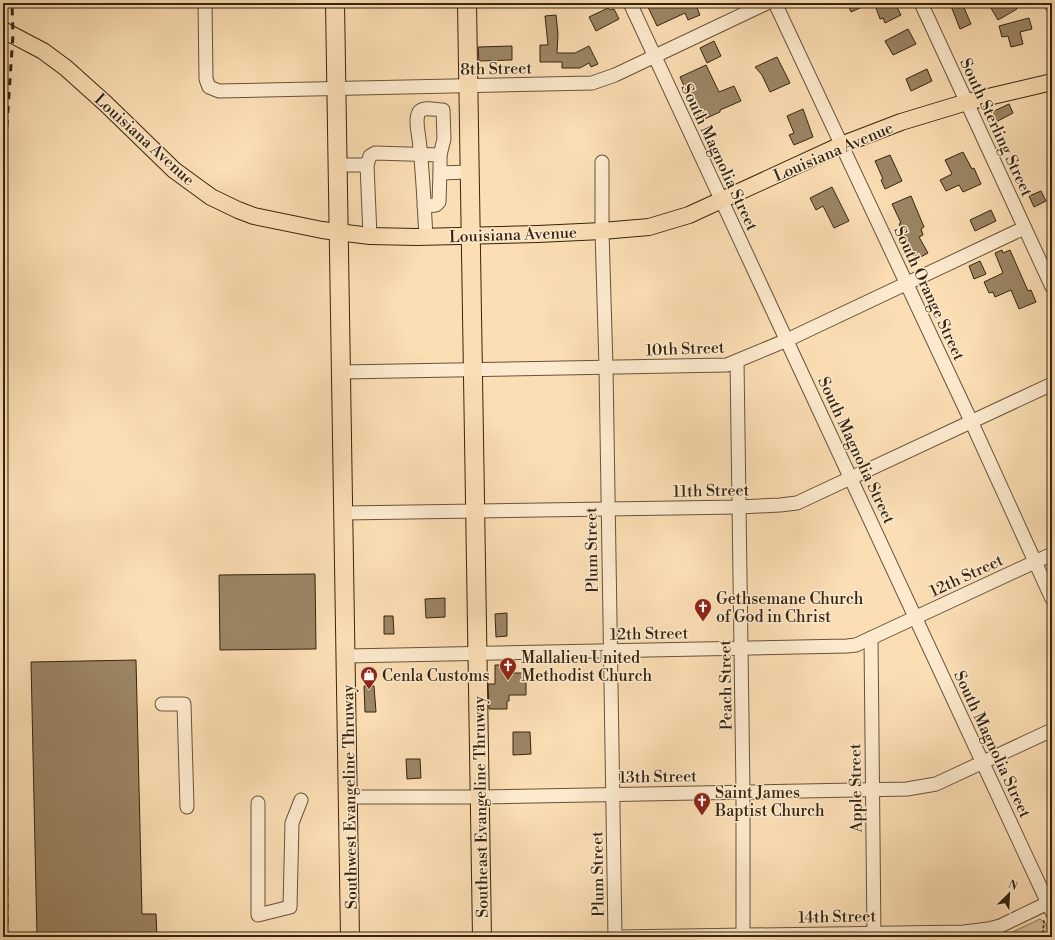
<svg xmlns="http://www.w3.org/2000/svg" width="1055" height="940" font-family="'Libre Bodoni',serif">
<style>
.green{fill:#dabf98;stroke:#887254}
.building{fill:#9c8565;stroke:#352510}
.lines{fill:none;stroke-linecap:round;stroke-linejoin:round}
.minor-casing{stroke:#675339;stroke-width:15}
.major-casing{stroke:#352510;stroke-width:18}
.highway-casing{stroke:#352510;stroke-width:20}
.path{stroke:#352510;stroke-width:1.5;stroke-dasharray:3 2;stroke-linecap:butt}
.minor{stroke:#fdeace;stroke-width:13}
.major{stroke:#fcdeb4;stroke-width:16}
.highway{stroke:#fcdeb4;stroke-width:18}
.rail{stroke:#352510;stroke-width:3;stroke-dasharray:7 7;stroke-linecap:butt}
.labels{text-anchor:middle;stroke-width:3;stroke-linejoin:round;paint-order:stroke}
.street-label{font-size:16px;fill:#352510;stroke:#fdeace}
.poi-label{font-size:16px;fill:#352510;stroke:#fdeace;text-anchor:start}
</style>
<rect width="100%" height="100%" fill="#fcdeb4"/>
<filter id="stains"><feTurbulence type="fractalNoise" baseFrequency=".005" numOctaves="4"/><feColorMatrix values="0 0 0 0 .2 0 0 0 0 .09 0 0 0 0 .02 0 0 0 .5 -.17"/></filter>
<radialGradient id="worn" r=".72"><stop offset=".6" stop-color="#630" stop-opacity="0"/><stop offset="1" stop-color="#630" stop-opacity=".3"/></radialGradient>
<path class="green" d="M1040 919 1045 923 1052 937H1002Z"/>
<g class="building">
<path d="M646 3H695L700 15 688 20 685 13 657 26Z"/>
<path d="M847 3H871L851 12Z"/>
<path d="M887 3H895L901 15 885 23 883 18 880 19 876 8Z"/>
<path d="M958 3H962L971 24 960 29 951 6Z"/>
<path d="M988 3H1013L1017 9 998 20Z"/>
<path d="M608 8 610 10 614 9 619 19 596 31 589 17Z"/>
<path d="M556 15 558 34 557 53H575L589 46 598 64 591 67 589 63 580 68H562V62H540V45H548L545 16Z"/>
<path d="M1029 18 1032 29 1020 32 1023 44 1011 47 1008 36 1002 37 999 26Z"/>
<path d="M908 29 916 44 893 55 885 41Z"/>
<path d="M714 41 721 56 707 63 700 48Z"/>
<path d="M512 46V60L479 61 478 47Z"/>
<path d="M777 57 790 83 770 92 762 75 755 67Z"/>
<path d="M706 65 719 92 734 86 741 101 720 110V112L700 121 680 77Z"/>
<path d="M927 69 932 81 911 91 906 79Z"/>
<path d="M1009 104 1013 113 994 123 990 113Z"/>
<path d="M803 109 813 137 794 145 789 135 794 133 787 116Z"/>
<path d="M963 152 972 169 974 168 981 184 963 192 959 185 946 191 940 180 952 174 945 160Z"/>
<path d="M890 155 902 181 885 189 881 180 883 179 875 161Z"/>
<path d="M832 187 849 221 834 228 823 206 816 210 810 198Z"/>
<path d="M1041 191 1046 201 1034 207 1029 196Z"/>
<path d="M911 196 924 227 921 229 923 235 919 237 928 253 917 259 899 224 901 223 892 204Z"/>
<path d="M991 210 996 221 975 231 970 220Z"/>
<path d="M1002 250 1003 253 1010 250 1028 291 1031 290 1036 302 1019 309 1011 290 995 297 993 292 989 293 984 282 1003 273 995 253Z"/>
<path d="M980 261 986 274 974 279 969 266Z"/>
<path d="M315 574 316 649 220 650 219 575Z"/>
<path d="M445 598V617L426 618 425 599Z"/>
<path d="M507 613V636L496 637 495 614Z"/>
<path d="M384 616H393L394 634H384Z"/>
<path d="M136 660 142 914H156L157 937H37L31 662Z"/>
<path d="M495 665H509V673H526V695H509V701H507V709H489L488 684H495Z"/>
<path d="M364 686H374L376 712H365Z"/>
<path d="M513 732H530L531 754 513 755Z"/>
<path d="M406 759H420L421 778 407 779Z"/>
</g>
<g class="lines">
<defs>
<g id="minor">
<path d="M205 3 206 79 209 87 219 91 592 83 615 75 767 3"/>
<path d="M630 3 1052 912"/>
<path d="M775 3 971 421 1052 599"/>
<path d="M921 3 1052 287"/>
<path d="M1051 3 1052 6"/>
<path d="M602 162V231L606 367 615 937"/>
<path d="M338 165H367"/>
<path d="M424 206 436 205 439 202 440 173"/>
<path d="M370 236 367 165 370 156 375 153 440 155V173L470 172"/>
<path d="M426 237C424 204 423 172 419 139 418 131 415 119 419 112 424 106 436 110 443 110L444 139 440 155"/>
<path d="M737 361 743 792V937"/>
<path d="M342 372 727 365 787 340 1024 228"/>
<path d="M344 513 739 507 780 505 797 503 1052 384"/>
<path d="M871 638 874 937"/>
<path d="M347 656 847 646 856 645 1052 554"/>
<path d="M162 704H184L187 807"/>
<path d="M349 797H480L907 789 936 784 1052 730"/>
<path d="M258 803V915L290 907 292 823 301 800"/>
<path d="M616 937 964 932 988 929 1000 926 1052 901"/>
</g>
<path id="major" d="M3 30 43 51 66 68 106 104 174 170 211 197 238 210 254 216 322 230 370 236 417 237 538 234 602 231 649 227 689 215 841 145 901 122 967 102 1052 82"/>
<g id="highway">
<path d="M335 3 350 937"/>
<path d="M467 3 482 937"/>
</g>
</defs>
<use href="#minor" class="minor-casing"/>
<use href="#major" class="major-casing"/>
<use href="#highway" class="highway-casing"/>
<g class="path">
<path d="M1017 937H1019"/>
<path d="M1033 937 1043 932 1044 919"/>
</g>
<use href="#minor" class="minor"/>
<use href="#major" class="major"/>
<use href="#highway" class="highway"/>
<g class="rail">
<path d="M3 183 13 35 12 3"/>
<path d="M3 371 5 467 7 937"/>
</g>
</g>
<defs>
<symbol id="church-pin" viewBox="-11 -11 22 30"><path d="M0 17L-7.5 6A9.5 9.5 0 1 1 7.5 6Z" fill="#8f2418" stroke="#fdeace"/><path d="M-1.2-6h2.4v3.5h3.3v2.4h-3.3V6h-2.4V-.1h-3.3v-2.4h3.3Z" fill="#fff"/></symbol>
<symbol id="shop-pin" viewBox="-11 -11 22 30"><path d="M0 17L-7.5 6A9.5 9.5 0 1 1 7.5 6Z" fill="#8f2418" stroke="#fdeace"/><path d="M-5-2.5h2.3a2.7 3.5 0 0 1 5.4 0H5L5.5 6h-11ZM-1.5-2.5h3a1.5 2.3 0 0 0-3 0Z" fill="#fff"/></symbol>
</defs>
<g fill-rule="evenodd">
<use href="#church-pin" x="693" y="597" width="20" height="27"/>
<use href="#church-pin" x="498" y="656" width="20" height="27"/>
<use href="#shop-pin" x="359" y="665" width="20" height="27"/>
<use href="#church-pin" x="692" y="791" width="20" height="27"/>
</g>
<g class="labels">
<g class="street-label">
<text transform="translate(496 68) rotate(-1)" y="6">8th Street</text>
<text transform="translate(997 127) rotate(65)" y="6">South Sterling Street</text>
<text transform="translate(145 139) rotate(42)" y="6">Louisiana Avenue</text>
<text transform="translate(833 151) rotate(-23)" y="6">Louisiana Avenue</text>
<text transform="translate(720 157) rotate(65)" y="6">South Magnolia Street</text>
<text transform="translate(513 234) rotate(-2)" y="6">Louisiana Avenue</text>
<text transform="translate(930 293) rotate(65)" y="6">South Orange Street</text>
<text transform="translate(685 348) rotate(-2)" y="6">10th Street</text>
<text transform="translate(857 450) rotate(65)" y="6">South Magnolia Street</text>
<text transform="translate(711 490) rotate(-1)" y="6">11th Street</text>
<text transform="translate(591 550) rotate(-91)" y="6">Plum Street</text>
<text transform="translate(966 575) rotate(-25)" y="6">12th Street</text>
<text transform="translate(649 633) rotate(-1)" y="6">12th Street</text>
<text transform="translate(725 685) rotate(-91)" y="6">Peach Street</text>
<text transform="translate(993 744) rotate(65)" y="6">South Magnolia Street</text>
<text transform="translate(658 776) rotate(-1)" y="6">13th Street</text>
<text transform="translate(855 788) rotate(-91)" y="6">Apple Street</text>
<text transform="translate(349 797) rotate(-91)" y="6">Southwest Evangeline Thruway</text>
<text transform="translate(480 807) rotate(-91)" y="6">Southeast Evangeline Thruway</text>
<text transform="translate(597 874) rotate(-91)" y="6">Plum Street</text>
<text transform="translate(837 916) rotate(-1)" y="6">14th Street</text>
</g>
<g class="poi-label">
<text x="716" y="604">Gethsemane Church<tspan x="716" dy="18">of God in Christ</tspan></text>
<text x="521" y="663">Mallalieu United<tspan x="521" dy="18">Methodist Church</tspan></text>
<text x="382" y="681">Cenla Customs</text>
<text x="715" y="798">Saint James<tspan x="715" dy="18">Baptist Church</tspan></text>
</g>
</g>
<rect width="1055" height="940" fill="none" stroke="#fcdeb4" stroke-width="16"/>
<rect x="4" y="4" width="1047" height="932" fill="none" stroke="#352510" stroke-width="2"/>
<rect x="8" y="8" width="1039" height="924" fill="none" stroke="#352510"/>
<g transform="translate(1009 894) rotate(24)" stroke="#fdeace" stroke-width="3" paint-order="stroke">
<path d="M0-3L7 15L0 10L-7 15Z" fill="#352510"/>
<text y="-6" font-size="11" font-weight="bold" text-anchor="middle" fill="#352510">N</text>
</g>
<rect width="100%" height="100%" filter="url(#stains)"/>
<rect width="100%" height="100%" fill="url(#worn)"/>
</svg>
